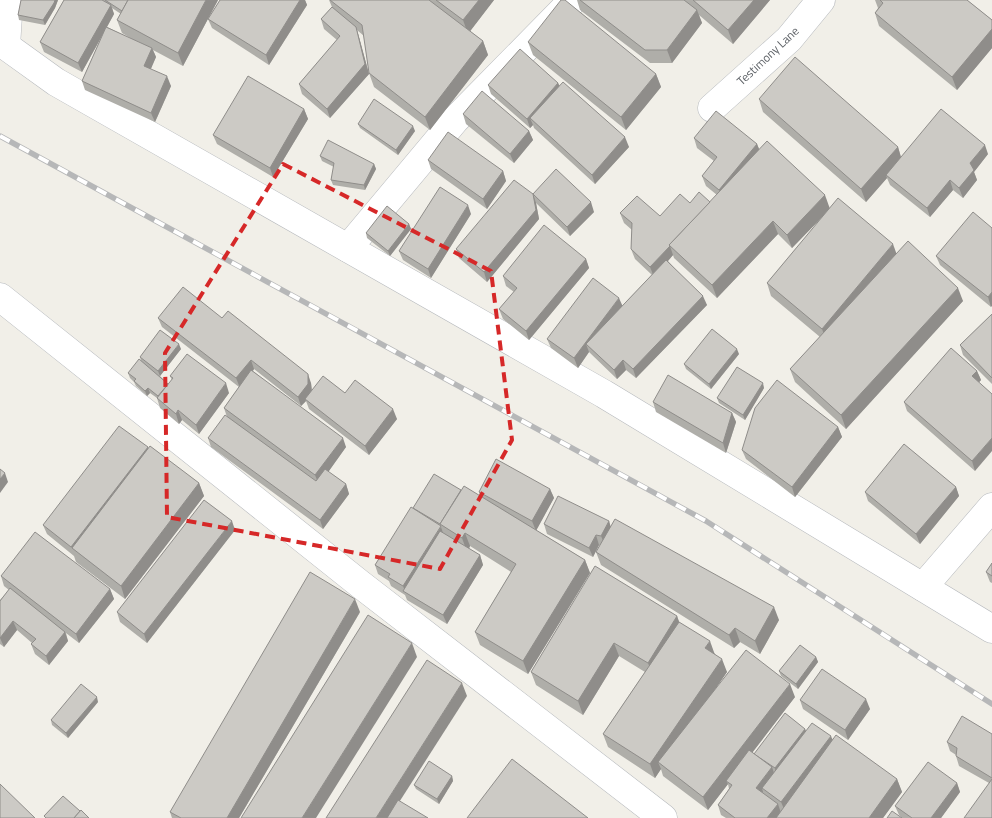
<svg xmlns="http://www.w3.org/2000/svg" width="992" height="818" font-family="'Titillium Web',sans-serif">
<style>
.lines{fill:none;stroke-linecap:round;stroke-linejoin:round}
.minor-casing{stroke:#b5b8bc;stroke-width:29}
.minor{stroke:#fff;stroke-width:28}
.rail-casing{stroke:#b6b7b8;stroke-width:5.5}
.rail{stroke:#fff;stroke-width:4;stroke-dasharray:11;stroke-linecap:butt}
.wall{fill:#afaea9;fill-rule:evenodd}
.shaded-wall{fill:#8f8d8a}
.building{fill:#cccac5;stroke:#8f8d8a}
.marked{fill:none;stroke:#d62828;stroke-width:4;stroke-dasharray:10 6;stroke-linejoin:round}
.labels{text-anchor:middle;stroke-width:4.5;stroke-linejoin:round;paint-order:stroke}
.street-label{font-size:12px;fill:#5f6368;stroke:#fff}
</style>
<rect width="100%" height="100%" fill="#f1efe8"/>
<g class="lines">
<defs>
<g id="minor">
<path d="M0 44 6 46 56 82 604 394 992 629"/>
<path d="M6 46 9 0"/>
<path d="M712 108 789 39 821 0"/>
<path d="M348 248 455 120 573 0"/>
<path d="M0 297 360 584 663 818"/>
<path d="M923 587 992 507"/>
</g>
</defs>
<use href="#minor" class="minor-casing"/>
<use href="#minor" class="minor"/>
<defs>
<path id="rail" d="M0 136 706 521 992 704"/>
</defs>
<use href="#rail" class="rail-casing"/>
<use href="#rail" class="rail"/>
</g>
<g class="wall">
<path d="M21 0H58L55 8 45 25 19 20 18 15Z"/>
<path d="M64 0H218L183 66 153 50 156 57 150 69 171 86 155 122 85 90 82 81 102 36 82 72 44 52 40 42ZM112 8 121 14 117 20 122 33 132 39 107 27 114 14Z"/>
<path d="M220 0H305L307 5 269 65 212 28 208 19Z"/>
<path d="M329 0H494L470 31 483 41 488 55 430 130 374 87 369 73 364 36 357 30 369 74 330 118 302 94 299 84 337 40 324 29 321 19 332 7Z"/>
<path d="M577 0H770L733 44 699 15 702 23 672 63H650L580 10Z"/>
<path d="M875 0H967L992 20V48L957 90 879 26 875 13 878 8Z"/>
<path d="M528 42 656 74 661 87 626 130 533 55Z"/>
<path d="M558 83 560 86 629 147 595 184 534 128 533 125 530 128 491 94 488 85Z"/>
<path d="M759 99 898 147 901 157 988 154 974 172 977 180 963 198 953 190 930 217 890 185 887 178 866 202 763 112Z"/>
<path d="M304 109 308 119 273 177 217 144 213 135Z"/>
<path d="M463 114 529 131 533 140 514 163 466 124Z"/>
<path d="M358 124 415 131 398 155 360 128Z"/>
<path d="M694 138 757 144 759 149 830 209 896 254 963 301 846 429 795 382 790 369 820 337 771 296 767 283 827 212 792 248 778 234 717 298 674 258 673 255 668 261 707 305 636 378 626 370 617 379 589 352 578 368 551 348 547 339 622 306 652 275 635 259 631 249 632 230 624 223 620 213 660 216 690 203 710 202 717 195 706 186 702 176 714 161 697 148Z"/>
<path d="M320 156 374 164 376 169 365 190 333 185 331 180 334 167 322 161Z"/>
<path d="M428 160 503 171 506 181 487 209 431 169Z"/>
<path d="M533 194 594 212 570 236 536 203 539 219 487 282 459 258 456 249Z"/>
<path d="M471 214 431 278 403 260 399 251Z"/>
<path d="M409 224 411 229 390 256 367 238 366 233Z"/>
<path d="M992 228 991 307 940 265 936 256Z"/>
<path d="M586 259 589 268 529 340 503 319 499 309 514 292 506 286 503 276Z"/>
<path d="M992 314V384L963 355 960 345Z"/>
<path d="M158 318H222L311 383 312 391 345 393 397 419 369 455 309 409 306 401 301 406 254 369 253 371 346 447 328 472 346 484 349 494 323 529 211 447 208 438 227 417 224 408 239 387 162 327Z"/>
<path d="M181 349 160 376 168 384 172 380 170 376 229 393 199 434 182 420 179 424 160 408 157 398 150 393 147 396 136 386 134 382 130 378 128 373 141 361 140 357Z"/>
<path d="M739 354 711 389 686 369 684 364Z"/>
<path d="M977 371 981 380 979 382 975 471 907 411 904 402Z"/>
<path d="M764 388 745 420 719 403 717 398Z"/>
<path d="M653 402 732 413 736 422 726 453 656 412Z"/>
<path d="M838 427 842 437 795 497 746 459 742 450Z"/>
<path d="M148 448 199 483 204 496 125 599 76 562 74 556 47 534 43 525Z"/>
<path d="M956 487 959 496 920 544 868 501 865 492Z"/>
<path d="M550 489 554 498 536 530 585 560 590 573 528 674 480 645 475 632 511 572 470 546 469 549 480 555 483 565 447 624 407 600 405 595 391 586 389 581 378 574 375 565 413 508 461 490 480 496 479 492Z"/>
<path d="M609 521 610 526 779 620 760 654 740 642 734 648 601 565 596 552 600 545H599L593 557 547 534 544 524Z"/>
<path d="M235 530 147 643 120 622 117 612Z"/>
<path d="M992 563V583L990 582 986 572Z"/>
<path d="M1 576 110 589 114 599 79 643 66 633 68 641 49 665 35 654 31 644 32 643 17 630 4 647 0 644V600L9 590 4 586Z"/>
<path d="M360 612 239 818H172L170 812Z"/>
<path d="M677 616 679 622 715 654 727 672 715 689 795 697 752 752 755 754 805 729 806 731 833 739 897 779 902 792 883 818H726L721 815 718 805 729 789 728 784 708 810 663 776 661 769 655 778 608 747 603 734 645 672 619 656 583 715 536 685 531 672Z"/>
<path d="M816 657 818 662 798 689 781 676 779 671Z"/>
<path d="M800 700 870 709 848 740 803 709Z"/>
<path d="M98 702 68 738 52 725 51 720Z"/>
<path d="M992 734V818L989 783 959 766 956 756V755L950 751 947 742Z"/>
<path d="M452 776 453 781 439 804 416 789 414 785Z"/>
<path d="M957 783 960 792 941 818H902L899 815 895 806Z"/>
</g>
<g class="shaded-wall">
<path d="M55 0H58L55 8 45 25 43 20Z"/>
<path d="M206 0H218L183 66 178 53Z"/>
<path d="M300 0H305L307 5 269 65 266 55Z"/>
<path d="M479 0H494L468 34 463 20Z"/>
<path d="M754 0H770L733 44 728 30Z"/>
<path d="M111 5 114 14 82 72 78 63Z"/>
<path d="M697 10 702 23 672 63 667 50Z"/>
<path d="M356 27 359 37 369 74 330 118 327 109Z"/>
<path d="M992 29V48L957 90 952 77Z"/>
<path d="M483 41 488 55 430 130 425 117Z"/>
<path d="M152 48 156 57 148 76 144 66Z"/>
<path d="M656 74 661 87 626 130 621 117Z"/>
<path d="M167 76 171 86 155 122 151 113Z"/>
<path d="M558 83 562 92 530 118 533 125 530 128 527 119Z"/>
<path d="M304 109 308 119 273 177 270 168Z"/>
<path d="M413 126 415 131 398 155 396 150Z"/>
<path d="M529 131 533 140 514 163 510 154Z"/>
<path d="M625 137 629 147 595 184 592 175Z"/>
<path d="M757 144 761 154 723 200 719 190Z"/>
<path d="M985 145 988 154 974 172 977 180 963 198 959 188 970 163Z"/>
<path d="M898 147 902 161 886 175 887 178 866 202 861 189Z"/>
<path d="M374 164 376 169 365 190 364 185Z"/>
<path d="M503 171 506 181 487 209 483 199Z"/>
<path d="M950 180 953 190 930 217 927 208Z"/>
<path d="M533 194 536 203 539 219 487 282 484 272Z"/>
<path d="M825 195 830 209 792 248 787 235Z"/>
<path d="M591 202 594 212 570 236 567 227Z"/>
<path d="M468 205 471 214 431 278 428 269Z"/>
<path d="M773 221 778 234 717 298 712 285Z"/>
<path d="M409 224 411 229 390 256 388 251Z"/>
<path d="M893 244 898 258 827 342 822 329Z"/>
<path d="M670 246 673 255 654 277 650 267Z"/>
<path d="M586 259 589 268 529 340 526 331Z"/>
<path d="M958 288 963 301 846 429 841 415Z"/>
<path d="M992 292V306L991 307 988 297Z"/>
<path d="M703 296 707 305 636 378 633 369Z"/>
<path d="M619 298 623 307 586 344 589 352 578 368 574 358Z"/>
<path d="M179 344 181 349 160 376 158 371Z"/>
<path d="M737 349 739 354 711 389 709 384Z"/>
<path d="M251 360 254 369 240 388 236 378Z"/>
<path d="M623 360 626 370 617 379 614 370Z"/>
<path d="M977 371 981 380 976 386 972 376Z"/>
<path d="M308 374 311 383 312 393 305 399 306 401 301 406 298 397Z"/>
<path d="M226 383 229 393 199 434 196 425Z"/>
<path d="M763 383 764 388 745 420 743 415Z"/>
<path d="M148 388 150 393 147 396 145 391Z"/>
<path d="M393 409 397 419 369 455 365 446Z"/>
<path d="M178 410 182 420 179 424 176 414Z"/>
<path d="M732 413 736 422 726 453 723 443Z"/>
<path d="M838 427 842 437 795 497 792 487Z"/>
<path d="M343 438 346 447 319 485 315 475Z"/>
<path d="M992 438V451L975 471 972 461Z"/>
<path d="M148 447 151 457 72 548 71 547Z"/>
<path d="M5 473 8 482 0 493V479Z"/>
<path d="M199 483 204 496 125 599 121 586Z"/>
<path d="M346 484 349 494 323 529 320 520Z"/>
<path d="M956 487 959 496 920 544 916 534Z"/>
<path d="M550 489 554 498 536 531 532 521Z"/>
<path d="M232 521 235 530 147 643 144 634Z"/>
<path d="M609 521 612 531 605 545 601 536Z"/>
<path d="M441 527 444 536 405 591 403 586Z"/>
<path d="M465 533 470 546 467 552 462 538Z"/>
<path d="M596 535 599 545 593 557 589 548Z"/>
<path d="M480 555 483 565 447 624 443 615Z"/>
<path d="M585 560 590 573 528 674 523 661Z"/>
<path d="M110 589 114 599 79 643 76 634Z"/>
<path d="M355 599 360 612 239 818H227Z"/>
<path d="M774 607 779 620 760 654 755 641Z"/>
<path d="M677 616 682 630 653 676 648 663Z"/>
<path d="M13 621 17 630 4 647 0 638Z"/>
<path d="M735 628 740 642 734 648 729 635Z"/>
<path d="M65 632 68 641 49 665 46 656Z"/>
<path d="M710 641 715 655 705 648Z"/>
<path d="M412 643 417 657 316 818H302Z"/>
<path d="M614 643 619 656 583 715 578 701Z"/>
<path d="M816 657 818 662 798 689 796 684Z"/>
<path d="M722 659 727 672 663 766 658 762 661 769 655 778 650 764Z"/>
<path d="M462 683 467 696 389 818H376Z"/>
<path d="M790 684 795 697 729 783 726 781 728 784 708 810 703 797Z"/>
<path d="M97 697 98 702 68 738 66 733Z"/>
<path d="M866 699 870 709 848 740 845 730Z"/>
<path d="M805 729 807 734 776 773 775 768Z"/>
<path d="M831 736 835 746 785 811 781 802Z"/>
<path d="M772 767 775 776 762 788 763 792 759 797 756 788Z"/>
<path d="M452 776 453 781 439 804 437 799Z"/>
<path d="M897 779 902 792 883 818H869Z"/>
<path d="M957 783 960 792 941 818H931Z"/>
<path d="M778 804 781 813 777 818H767Z"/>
</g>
<g class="building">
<path d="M21 0H55L54 3 43 20 18 15Z"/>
<path d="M64 0H102L111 5 78 63 40 42Z"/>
<path d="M105 0H128L122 11Z"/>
<path d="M128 0H206L178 53 117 20Z"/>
<path d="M220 0H300L266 55 208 19Z"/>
<path d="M330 0H429L483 41 425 117 369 73 362 25Z"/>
<path d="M436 0H479L463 20Z"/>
<path d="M561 0H565L656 74 621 117 528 42Z"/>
<path d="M580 0H684L697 10 667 50H645Z"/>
<path d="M693 0H754L728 30Z"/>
<path d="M880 0H967L992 20V29L952 77 875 13 883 3Z"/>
<path d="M332 7 356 27 365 64 327 109 299 84 340 36 321 19Z"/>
<path d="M106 27 152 48 144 66 167 76 151 113 82 81Z"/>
<path d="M520 49 558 83 527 119 488 85Z"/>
<path d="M795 57 898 147 861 189 759 99Z"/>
<path d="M248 76 304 109 270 168 213 135Z"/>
<path d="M563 82 625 137 592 175 530 118Z"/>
<path d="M482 91 529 131 510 154 463 114Z"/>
<path d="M374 99 413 126 396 150 358 124Z"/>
<path d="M941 109 985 145 970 163 974 170 959 188 950 180 927 208 886 175Z"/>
<path d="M716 111 757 144 719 190 702 176 717 157 694 138Z"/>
<path d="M448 132 503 171 483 199 428 160Z"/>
<path d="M328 140 374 164 364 185 331 180 334 163 320 156Z"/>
<path d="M767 141 825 195 787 235 773 221 712 285 669 245Z"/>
<path d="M556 169 591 202 567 227 533 194 536 210 484 272 456 249 514 180 533 194Z"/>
<path d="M440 187 468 205 428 269 399 251Z"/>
<path d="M699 192 710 202 669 245 670 246 650 267 631 249 632 223 620 213 637 196 660 216 680 194 690 203Z"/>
<path d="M838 198 893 244 822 329 767 283Z"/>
<path d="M387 206 409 224 388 251 366 233Z"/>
<path d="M973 212 992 228V292L988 297 936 256Z"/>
<path d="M544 225 586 259 526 331 499 309 517 288 503 276Z"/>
<path d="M908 241 958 288 841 415 790 369Z"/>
<path d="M666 260 703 296 633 369 623 360 614 370 586 344Z"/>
<path d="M593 278 619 298 574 358 547 339Z"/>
<path d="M183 287 222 318 228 311 308 374V384L298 397 251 360 236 378 158 318Z"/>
<path d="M992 314V378L960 345Z"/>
<path d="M712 329 737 349 709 384 684 364Z"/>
<path d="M160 330 179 344 158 371 140 357Z"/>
<path d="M951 348 977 371 972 376 992 394V438L972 461 904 402Z"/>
<path d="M187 354 226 383 196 425 178 410 176 414 157 398 173 378 170 376Z"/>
<path d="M139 359 168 384 158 396 148 388 145 391 134 381 136 379 128 373Z"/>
<path d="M737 367 763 383 743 415 717 398Z"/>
<path d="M251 370 343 438 315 475 224 408Z"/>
<path d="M668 375 732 413 723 443 653 402Z"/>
<path d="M323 376 345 393 355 380 393 409 365 446 305 399Z"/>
<path d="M777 380 838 427 792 487 742 450 755 408Z"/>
<path d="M225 415 316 481 325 469 346 484 320 520 208 438Z"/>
<path d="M119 426 148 447 71 547 43 525Z"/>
<path d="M904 444 956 487 916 534 865 492Z"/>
<path d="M150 446 199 483 121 586 72 548Z"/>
<path d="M496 459 550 489 532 521 479 492Z"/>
<path d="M0 469 5 473 0 479Z"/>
<path d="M434 474 461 490 440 524 413 508Z"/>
<path d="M464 486 585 560 523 661 475 632 516 564 465 533 462 538 440 524Z"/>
<path d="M558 496 609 521 601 536 596 535 589 548 544 524Z"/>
<path d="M204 500 232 521 144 634 117 612Z"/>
<path d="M411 507 441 526 403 586 388 577 390 574 375 565Z"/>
<path d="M615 519 774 607 755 641 735 628 729 635 596 552Z"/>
<path d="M440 531 480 555 443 615 403 591Z"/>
<path d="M35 532 110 589 76 634 1 576Z"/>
<path d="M992 563V576L986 572Z"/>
<path d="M595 566 677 616 648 663 614 643 578 701 531 672Z"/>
<path d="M310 572 355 599 227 818H181L170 812Z"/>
<path d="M10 588 65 632 46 656 31 644 36 639 13 621 0 638V601Z"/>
<path d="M368 615 412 643 302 818H241Z"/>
<path d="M679 622 710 641 705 648 722 659 650 764 603 734Z"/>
<path d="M800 645 816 657 796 684 779 671Z"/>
<path d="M746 650 790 684 703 797 658 762Z"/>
<path d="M427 660 462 683 376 818H326Z"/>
<path d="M822 669 866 699 845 730 800 700Z"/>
<path d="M81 684 97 697 66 733 51 720Z"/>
<path d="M785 713 805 729 775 768 754 754Z"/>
<path d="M962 716 992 734V778L956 756 957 748 947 742Z"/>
<path d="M812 723 831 736 781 802 762 788Z"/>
<path d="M836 735 897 779 869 818H776Z"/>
<path d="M749 750 772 767 756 788 778 804 767 818H735L718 805 732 785 726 781Z"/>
<path d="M512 759 588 818H467Z"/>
<path d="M429 761 452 776 437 799 414 785Z"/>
<path d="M928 762 957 783 931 818H912L895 806Z"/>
<path d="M992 779V818H964Z"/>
<path d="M0 784 35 818H0Z"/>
<path d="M63 796 80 811 74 818H46L44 816Z"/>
<path d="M398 800 428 818H387Z"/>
<path d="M81 810 89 818H74Z"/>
<path d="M892 811 902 818H887Z"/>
</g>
<path class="marked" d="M283 164 491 271 512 440 440 569 167 517 165 353Z"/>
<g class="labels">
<g class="street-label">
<text transform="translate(768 56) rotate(-43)" y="4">Testimony Lane</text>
</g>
</g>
</svg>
